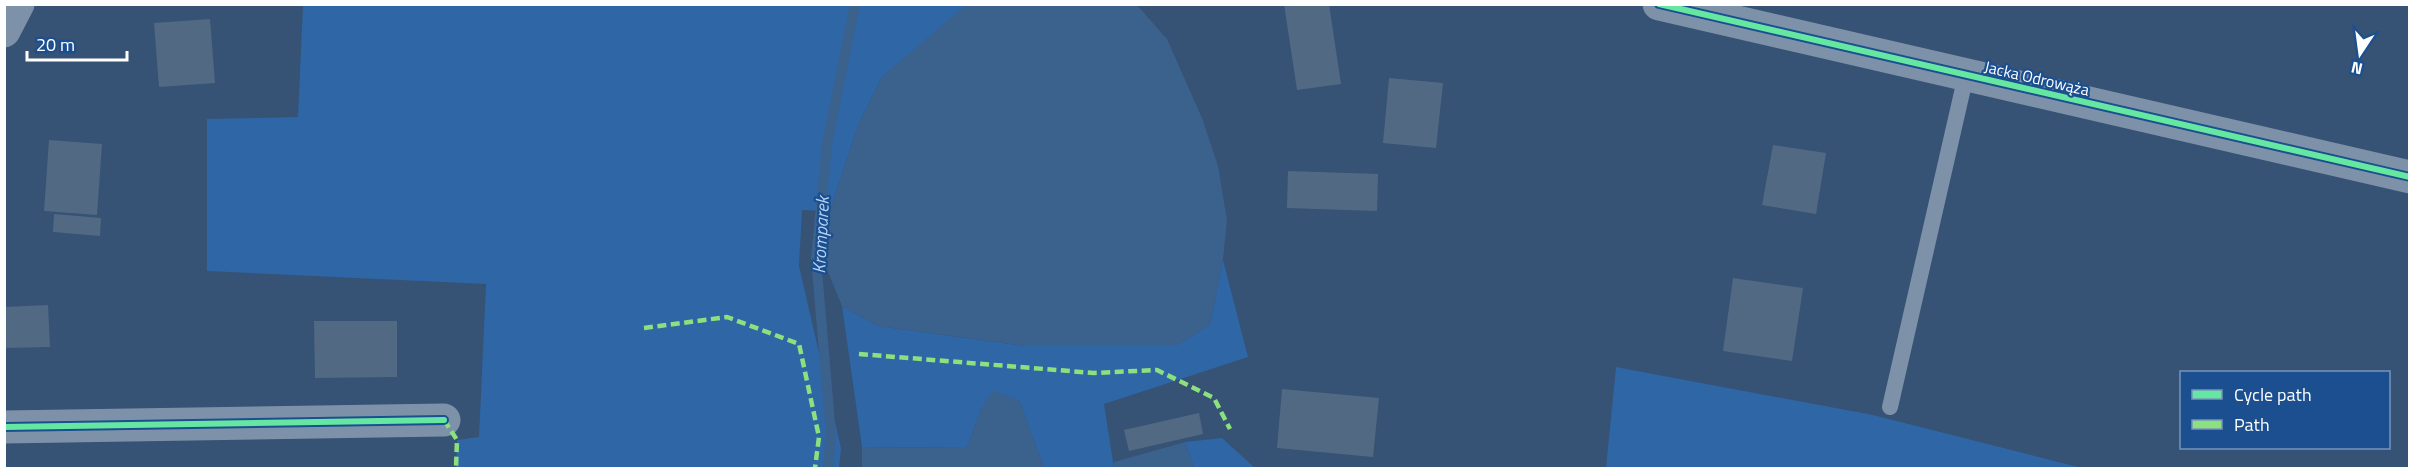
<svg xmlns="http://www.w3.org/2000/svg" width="2414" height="473" font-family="'Titillium Web',sans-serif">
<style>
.green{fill:#2f66a5}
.water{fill:#3b618d}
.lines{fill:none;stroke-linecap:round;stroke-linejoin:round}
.stream{stroke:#3b618d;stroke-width:10}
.building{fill:#526984}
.service{stroke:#7d92a8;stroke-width:16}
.minor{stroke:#7d92a8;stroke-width:33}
.quiet{stroke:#8de07e;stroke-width:4.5;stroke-dasharray:9 4.5;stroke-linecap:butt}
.cycleway-casing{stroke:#1b4f8f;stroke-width:10}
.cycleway{stroke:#66e7a1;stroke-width:6}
.labels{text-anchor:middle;stroke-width:4.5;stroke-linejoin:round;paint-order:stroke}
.street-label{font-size:16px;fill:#fff;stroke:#1b4f8f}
.water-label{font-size:18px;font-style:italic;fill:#b5d3f5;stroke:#1b4f8f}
</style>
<rect width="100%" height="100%" fill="#365274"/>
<g class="green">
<path d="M303 5H968L882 77 858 125 830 211 802 210 799 266 841 448 839 468H456L457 440 479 437 486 284 207 271V119L298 117Z"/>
<path d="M1223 260 1248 357 1104 404 1114 468H1044L1019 400 981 409 967 448 862 447 842 306 878 326 1026 346H1175L1210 325Z"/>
<path d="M1616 367 1873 415 2082 468H1606Z"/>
<path d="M1222 438 1255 468H1194L1185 442Z"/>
</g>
<g class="water">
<path d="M966 5H1137L1167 39 1202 118 1218 166 1227 220 1223 260 1210 325 1175 346H1026L878 326 842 306 826 267 830 211 858 125 882 77Z"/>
<path d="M993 391 1019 400 1044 468H862V447L967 448 981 409Z"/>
<path d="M1185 442 1194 468H1114V462Z"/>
</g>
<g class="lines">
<path class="stream" d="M828 468 831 435 816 258 827 144 855 4"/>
</g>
<g class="building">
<path d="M1284 4H1329L1341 84 1297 90Z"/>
<path d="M210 19 215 83 159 87 154 23Z"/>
<path d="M1389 78 1443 83 1436 148 1383 143Z"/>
<path d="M49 140 102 144 97 215 44 211Z"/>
<path d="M1773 145 1826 153 1816 214 1762 205Z"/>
<path d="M1288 171 1378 174 1377 211 1287 208Z"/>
<path d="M54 214 101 218 100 236 53 232Z"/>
<path d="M1733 278 1803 288 1792 361 1723 351Z"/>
<path d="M48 305 50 347 4 348V307Z"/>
<path d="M314 321H397V377L315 378Z"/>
<path d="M1282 389 1379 398 1373 457 1277 448Z"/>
<path d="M1199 413 1203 434 1129 451 1124 430Z"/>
</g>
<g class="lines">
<path class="service" d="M1890 407 1966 75"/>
<g class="minor">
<path d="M1659 4 2410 177"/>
<path d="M4 31 18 4"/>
<path d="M4 427 444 420"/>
</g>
<g class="quiet">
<path d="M644 328 727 317 799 344 819 437 815 468"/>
<path d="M859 354 1094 373 1157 370 1214 398 1230 429"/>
<path d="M444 420 457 440 456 468"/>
</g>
<defs>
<g id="cycleway">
<path d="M1659 4 2410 177"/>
<path d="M4 427 444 420"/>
</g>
</defs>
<use href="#cycleway" class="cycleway-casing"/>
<use href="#cycleway" class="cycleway"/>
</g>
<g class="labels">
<g class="street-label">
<text transform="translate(2037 78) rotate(13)" y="6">Jacka Odrowąża</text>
</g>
<g class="water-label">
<text transform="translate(821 235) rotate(-87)" y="6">Kromparek</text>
</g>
</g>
<rect width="2414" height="473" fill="none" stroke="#ffffff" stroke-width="12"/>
<rect x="2180" y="371" width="210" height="78" fill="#1b4f8f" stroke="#7695bc" stroke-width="1.5"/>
<rect x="2192" y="390" width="30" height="9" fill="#66e7a1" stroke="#7695bc" stroke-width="1.5"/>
<text x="2234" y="401" font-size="18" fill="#ffffff">Cycle path</text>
<rect x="2192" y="420" width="30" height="9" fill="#8de07e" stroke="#7695bc" stroke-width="1.5"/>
<text x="2234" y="431" font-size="18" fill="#ffffff">Path</text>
<g transform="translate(2360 54) rotate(193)" stroke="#1b4f8f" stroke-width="4.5" paint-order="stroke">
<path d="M0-4.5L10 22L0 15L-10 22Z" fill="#ffffff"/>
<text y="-9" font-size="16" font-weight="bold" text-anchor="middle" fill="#ffffff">N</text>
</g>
<path d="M27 51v9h100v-9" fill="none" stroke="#ffffff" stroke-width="3"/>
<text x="36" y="51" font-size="18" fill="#ffffff" stroke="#1b4f8f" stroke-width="4.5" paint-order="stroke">20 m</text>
</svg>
